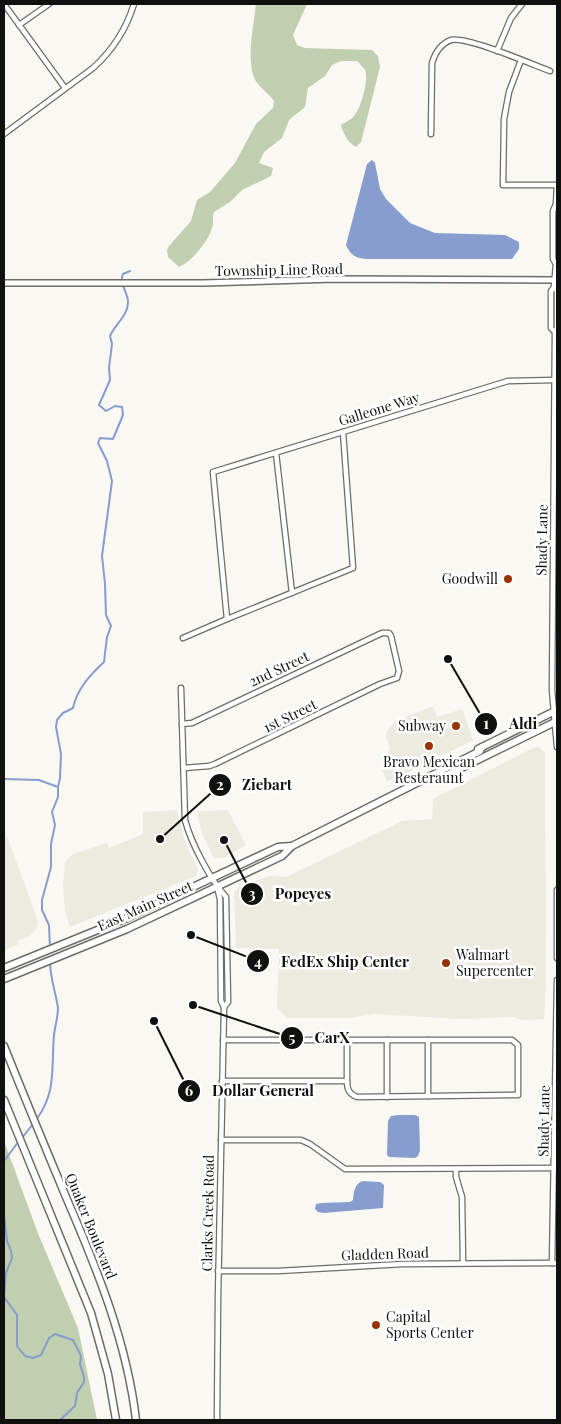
<svg xmlns="http://www.w3.org/2000/svg" width="561" height="1424" font-family="'Playfair Display',serif">
<style>
.built{fill:#edebdf}
.green{fill:#c0cfb0}
.water{fill:#869dce}
.lines{fill:none;stroke-linecap:round;stroke-linejoin:round}
.stream{stroke:#869dce;stroke-width:2}
.minor-casing{stroke:#6d6c68;stroke-width:7}
.tertiary-casing{stroke:#6d6c68;stroke-width:8}
.primary-casing{stroke:#6d6c68;stroke-width:9}
.minor{stroke:#fff;stroke-width:4.5}
.tertiary{stroke:#fff;stroke-width:5}
.primary{stroke:#fff;stroke-width:6}
.poi-dot{fill:#993401;stroke:#fff;stroke-width:2}
.labels{text-anchor:middle;stroke-width:5;stroke-linejoin:round;paint-order:stroke}
.street-label{font-size:14px;fill:#10100e;stroke:#fff}
.poi-label{font-size:14px;fill:#10100e;stroke:#fff;text-anchor:end}
.leader{fill:none;stroke:#10100e;stroke-width:2}
.callout-dot{fill:#10100e;stroke:#fff;stroke-width:2}
.mark-label{font-size:15px;text-anchor:middle;font-weight:bold;fill:#fff}
.callout-label{font-size:15px;text-anchor:middle;font-weight:bold;fill:#10100e;stroke:#fff;stroke-width:5;stroke-linejoin:round;paint-order:stroke}
</style>
<rect width="100%" height="100%" fill="#f9f8f3"/>
<g class="built">
<path d="M433 706 437 717 462 709 473 740 396 778 387 781 381 766 390 748 386 737 387 731 395 721Z"/>
<path d="M535 747H539L545 753 546 981 544 1019 523 1020 513 1017 461 1019 374 1014 349 1018H287L277 1008 279 949 236 948 234 892 239 887 269 876 286 877 402 821 432 819 433 799Z"/>
<path d="M177 810 185 842 198 869 196 876 70 927 65 912 63 886 65 862 73 854 107 843 109 848 143 834V812Z"/>
<path d="M228 810 246 845 224 858H214L201 831 197 811Z"/>
<path d="M7 836 38 921 37 928 30 936 18 941 19 944 4 950V837Z"/>
</g>
<g class="green">
<path d="M256 4H307L293 35 297 45 305 48 372 50 378 56 380 67 361 142 356 147C348 143 343 133 341 125 345 122 351 120 354 116 361 108 369 80 365 70 363 67 359 63 357 61H341L332 65 325 76 308 88 305 107 289 120 282 138 264 152 259 163 273 168 271 176 242 190 230 202 214 212C212 218 214 223 212 228 208 242 191 262 179 267L168 257 167 250 169 246 191 221 197 200 210 192 235 163 256 124 273 108 274 101C270 95 263 90 258 84 244 68 254 24 256 4Z"/>
<path d="M4 1141 39 1236 78 1328 97 1420H4Z"/>
</g>
<g class="water">
<path d="M372 160 375 163 380 189 386 199 410 223 435 233 505 235 519 242V249L512 259H367C356 258 351 256 346 245L367 164Z"/>
<path d="M398 1115H415L419 1117 420 1151 418 1156 415 1158 389 1157 387 1155 388 1121 391 1116Z"/>
<path d="M363 1181 380 1182 384 1185 383 1208 324 1213 318 1212 315 1209 316 1204 321 1203 350 1202 353 1200C354 1192 354 1184 363 1181Z"/>
</g>
<g class="lines">
<g class="stream">
<path d="M4 779 39 780 58 787"/>
<path d="M50 948 49 925 42 910V900L51 867V844L55 825 52 812 58 797V787L60 778 61 754 56 727 57 720 63 713 73 708C77 689 90 675 104 662L107 637 111 626 106 615 105 584 102 556 112 481 107 461 98 443 100 438 113 439 123 415 122 407 115 406 106 411 99 405 110 380 109 368 112 344 110 336C115 324 129 315 128 301 127 291 119 284 123 274L130 271"/>
<path d="M36 1120C57 1092 51 1068 54 1035 55 1026 58 1017 58 1008 56 993 50 978 50 962"/>
<path d="M22 1138 33 1124"/>
<path d="M4 1161 19 1141"/>
<path d="M4 1215 7 1241 11 1251 12 1258 6 1273 4 1297 17 1315V1346L25 1356 33 1358 41 1355 49 1338 55 1334 73 1340 81 1356 80 1364 84 1377V1382L77 1393 75 1406 60 1420"/>
</g>
<defs>
<g id="minor">
<path d="M4 4 65 88"/>
<path d="M19 25 49 4"/>
<path d="M497 51 511 18 522 4"/>
<path d="M521 60 509 92 504 119 503 185H557"/>
<path d="M4 134 93 68C113 50 126 30 134 4"/>
<path d="M431 134 432 63C435 53 440 44 451 40 467 36 531 64 550 71"/>
<path d="M557 185 556 204 553 211V259L556 264 557 262"/>
<path d="M554 287 557 291V329L555 332 552 690 557 747"/>
<path d="M555 332 551 328V291L554 287 556 264"/>
<path d="M276 453 292 593"/>
<path d="M227 619 213 472 508 381 555 380"/>
<path d="M183 638 227 619 353 568 343 432"/>
<path d="M181 688 185 820C191 843 210 879 226 897L228 1002 224 1007"/>
<path d="M182 724 192 723 382 633H389L391 636 399 671 397 678 380 684 215 764 209 766 184 768"/>
<path d="M557 890V958"/>
<path d="M222 1081H347C347 1089 349 1094 357 1097L518 1095V1045L512 1040H223"/>
<path d="M347 1081V1040"/>
<path d="M428 1096V1040"/>
<path d="M387 1097V1040"/>
<path d="M221 1140H301L310 1144 345 1169 554 1168"/>
<path d="M456 1169V1177L462 1197 463 1263"/>
<path d="M552 1263 557 980"/>
<path d="M218 1271H278L403 1264 557 1263"/>
<path d="M217 1420 218 1298 224 1007 221 1001 220 899 217 887"/>
</g>
<path id="tertiary" d="M4 283H203L334 279 557 280"/>
<g id="primary">
<path d="M478 749 557 710"/>
<path d="M431 777 439 779 557 721"/>
<path d="M4 968 127 918 278 847 292 846"/>
<path d="M4 979 127 929 282 856 292 846 480 751 482 747"/>
<path d="M4 1046C24 1096 45 1147 66 1197 97 1269 127 1342 136 1420"/>
<path d="M4 1100 91 1313 108 1374 116 1420"/>
</g>
</defs>
<use href="#minor" class="minor-casing"/>
<use href="#tertiary" class="tertiary-casing"/>
<use href="#primary" class="primary-casing"/>
<use href="#minor" class="minor"/>
<use href="#tertiary" class="tertiary"/>
<use href="#primary" class="primary"/>
</g>
<g class="poi-dot">
<circle cx="508" cy="579" r="5"/>
<circle cx="456" cy="726" r="5"/>
<circle cx="429" cy="746" r="5"/>
<circle cx="446" cy="963" r="5"/>
<circle cx="376" cy="1325" r="5"/>
</g>
<g class="labels">
<g class="street-label">
<text transform="translate(279 270) rotate(-1)" y="5">Township Line Road</text>
<text transform="translate(379 409) rotate(-17)" y="5">Galleone Way</text>
<text transform="translate(542 540) rotate(-89)" y="5">Shady Lane</text>
<text transform="translate(279 669) rotate(-25)" y="5">2nd Street</text>
<text transform="translate(290 716) rotate(-26)" y="5">1st Street</text>
<text transform="translate(145 906) rotate(-24)" y="5">East Main Street</text>
<text transform="translate(544 1121) rotate(-89)" y="5">Shady Lane</text>
<text transform="translate(208 1213) rotate(-89)" y="5">Clarks Creek Road</text>
<text transform="translate(91 1226) rotate(68)" y="5">Quaker Boulevard</text>
<text transform="translate(385 1254) rotate(-2)" y="5">Gladden Road</text>
</g>
<g class="poi-label">
<text x="498" y="584">Goodwill</text>
<text x="446" y="731">Subway</text>
<text x="429" y="767" text-anchor="middle">Bravo Mexican<tspan x="429" dy="16">Resteraunt</tspan></text>
<text x="456" y="960" text-anchor="start">Walmart<tspan x="456" dy="16">Supercenter</tspan></text>
<text x="386" y="1322" text-anchor="start">Capital<tspan x="386" dy="16">Sports Center</tspan></text>
</g>
</g>
<path class="leader" d="M448 659L486 724M160 839L220 785M224 840L252 894M191 935L258 961M193 1005L292 1038M154 1021L189 1091"/>
<g class="callout-dot">
<circle cx="448" cy="659" r="5"/>
<circle cx="160" cy="839" r="5"/>
<circle cx="224" cy="840" r="5"/>
<circle cx="191" cy="935" r="5"/>
<circle cx="193" cy="1005" r="5"/>
<circle cx="154" cy="1021" r="5"/>
<circle cx="486" cy="724" r="12"/>
<circle cx="220" cy="785" r="12"/>
<circle cx="252" cy="894" r="12"/>
<circle cx="258" cy="961" r="12"/>
<circle cx="292" cy="1038" r="12"/>
<circle cx="189" cy="1091" r="12"/>
</g>
<g class="mark-label">
<text x="486" y="729">1</text>
<text x="220" y="790">2</text>
<text x="252" y="899">3</text>
<text x="258" y="967">4</text>
<text x="292" y="1043">5</text>
<text x="189" y="1096">6</text>
</g>
<g class="callout-label">
<text x="523" y="729">Aldi</text>
<text x="267" y="790">Ziebart</text>
<text x="303" y="899">Popeyes</text>
<text x="345" y="967">FedEx Ship Center</text>
<text x="332" y="1043">CarX</text>
<text x="263" y="1096">Dollar General</text>
</g>
<rect width="561" height="1424" fill="none" stroke="#10100e" stroke-width="10"/>
</svg>
